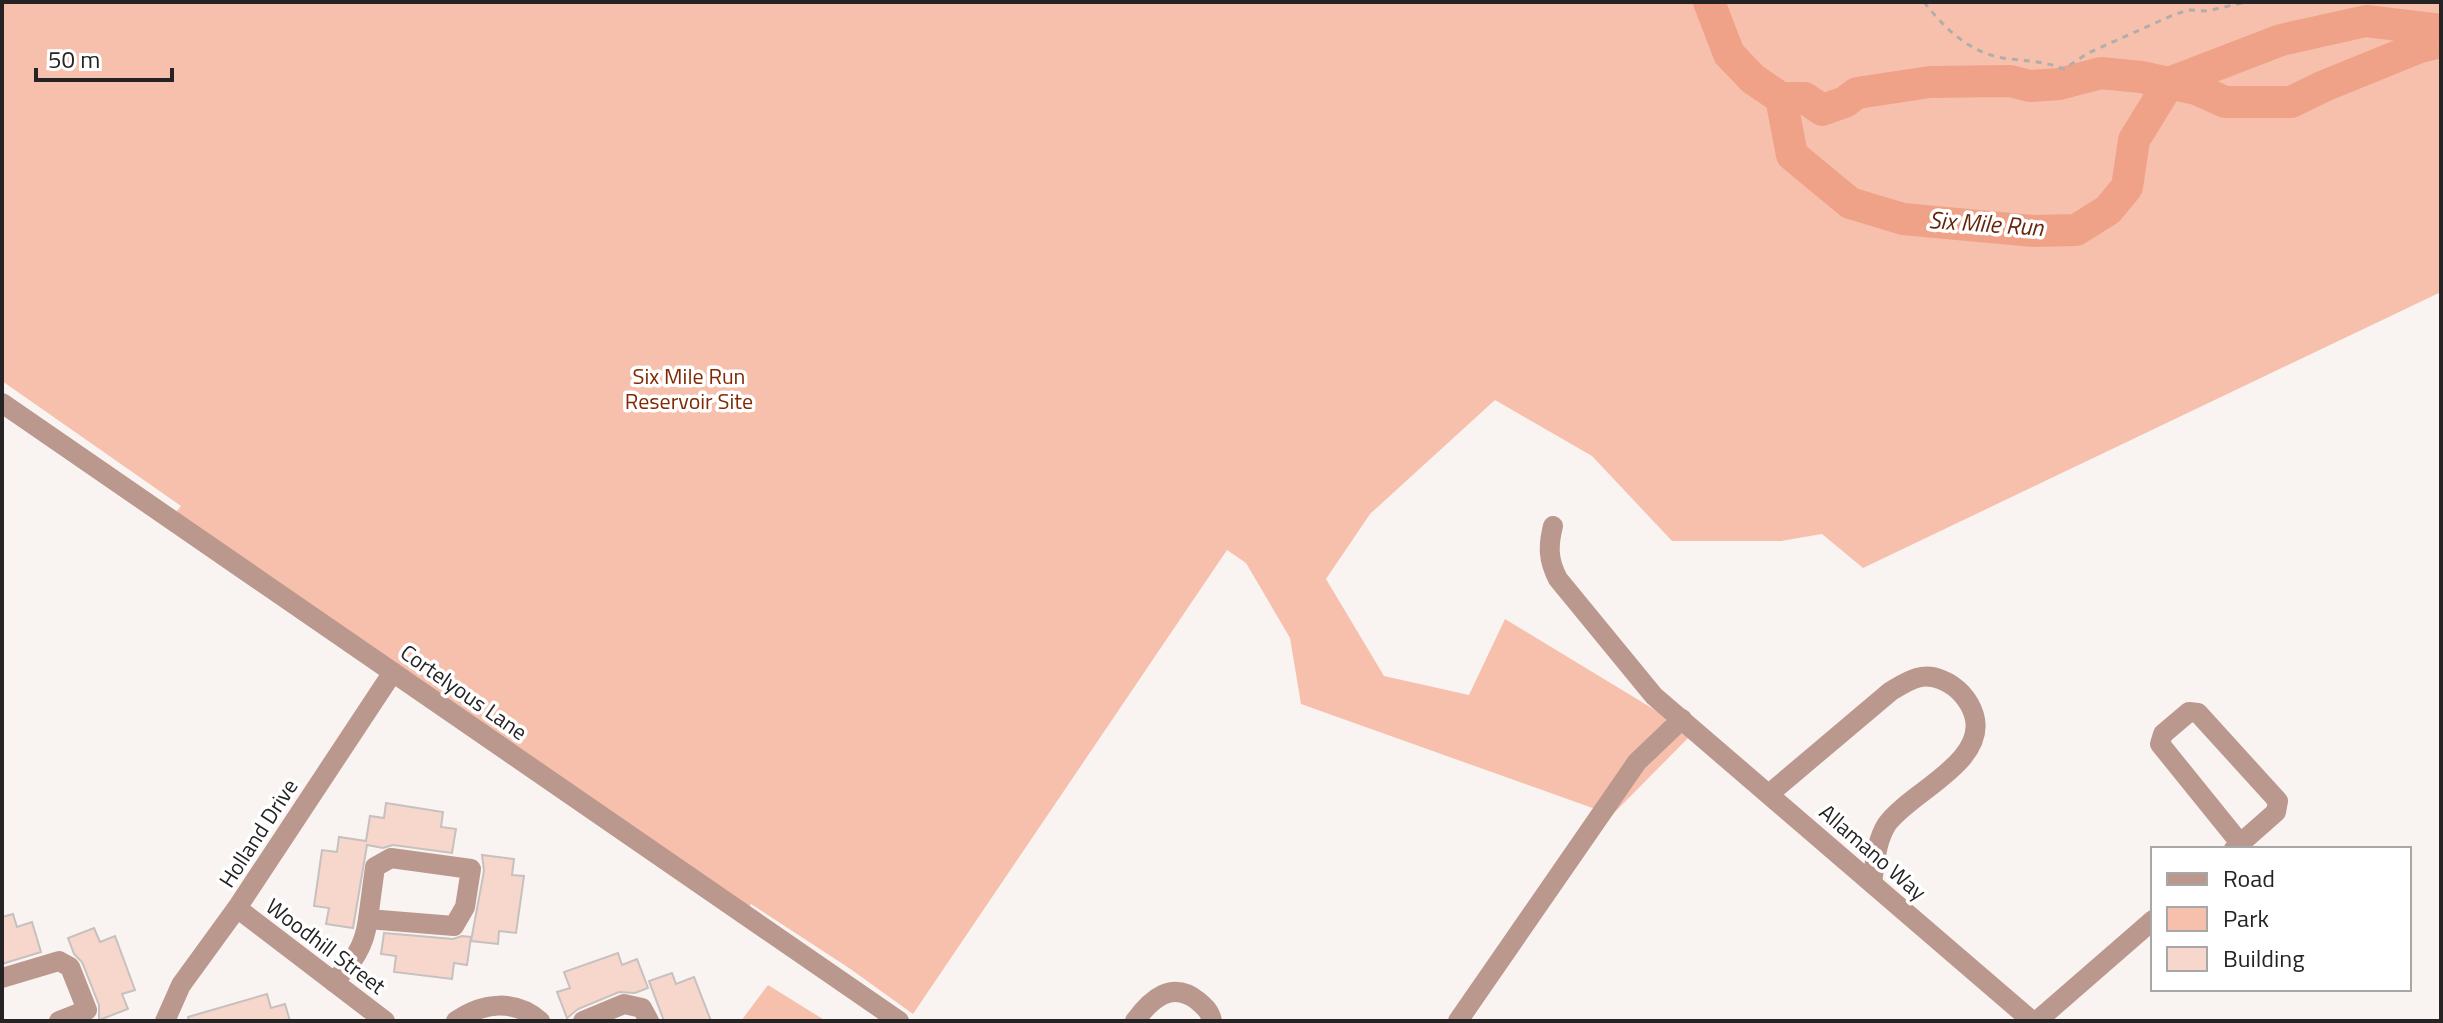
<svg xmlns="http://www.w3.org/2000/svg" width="2443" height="1023" font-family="'Titillium Web',sans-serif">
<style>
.green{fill:#f7c0ad}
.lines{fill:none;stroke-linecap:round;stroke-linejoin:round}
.river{stroke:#efa288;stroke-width:32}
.building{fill:#f7d6cb;stroke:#c6c1bf;stroke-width:2}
.path{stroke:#b1adab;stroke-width:3;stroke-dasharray:6 6;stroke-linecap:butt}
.minor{stroke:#bb988d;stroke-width:20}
.labels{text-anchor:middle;stroke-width:7;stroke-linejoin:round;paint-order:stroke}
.park-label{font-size:22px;fill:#812902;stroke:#fff}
.street-label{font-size:22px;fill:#252323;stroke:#fff}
.water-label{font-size:24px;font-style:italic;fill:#68250b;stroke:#fff}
</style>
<rect width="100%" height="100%" fill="#f9f4f2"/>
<g class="green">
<path d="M2 2H2441V292L1863 568 1822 534 1781 541H1672L1592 456 1495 400 1370 514 1326 579 1384 676 1469 695 1505 619 1693 733 1612 815 1301 704 1290 638 1246 563 1227 550 913 1014 849 968 751 904 746 912 172 517 181 506 2 381Z"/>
<path d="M768 985 826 1021H741Z"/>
</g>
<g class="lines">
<g class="river">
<path d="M1709 2 1729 54 1753 79 1781 98H1805L1822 110 1845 102 1857 93 1930 82 2010 81 2030 86 2059 84 2101 73 2141 77 2196 89 2225 102H2291L2324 86 2420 47 2441 42"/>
<path d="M1781 98 1792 155 1850 203 1903 219 2034 231 2076 230 2108 210 2127 187 2134 140 2169 83 2281 40 2366 21 2441 30"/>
</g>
</g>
<g class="building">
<path d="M386 803 443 812 441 827 456 829 452 853 393 845 383 848 367 845 353 928 326 924 329 908 314 906 322 850 337 852 339 837 366 841 370 816 384 818Z"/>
<path d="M482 855 514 859 512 875 524 876 516 933 499 931 498 944 471 941 484 871Z"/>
<path d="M13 914 17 927 32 922 41 952 2 964V917Z"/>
<path d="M94 928 100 942 115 936 135 990 122 994 128 1009 99 1020V1005L82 962 74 954 68 938Z"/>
<path d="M384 933 453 939 462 936 471 937 467 965 454 963 452 979 394 972 396 956 381 954Z"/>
<path d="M618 953 622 965 637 959 648 988 635 993 619 992 578 1009 567 1018 557 992 570 988 564 972Z"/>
<path d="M672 973 676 984 694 977 711 1021H664L649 981Z"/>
<path d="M267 994 271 1008 285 1004 290 1021H189L188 1017Z"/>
</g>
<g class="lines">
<path class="path" d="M1924 2C1945 29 1969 52 2003 58 2024 61 2045 61 2064 69L2088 53 2171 16 2188 10 2207 11 2246 2"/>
<g class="minor">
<path d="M2 403 899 1021"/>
<path d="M1553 526C1548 546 1548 560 1558 579L1654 696 2032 1021"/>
<path d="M1769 794 1891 691C1908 681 1922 671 1942 680 1957 686 1969 699 1974 715 1988 762 1910 792 1887 824 1876 841 1875 863 1872 883"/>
<path d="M2234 849 2276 812 2278 801 2198 713 2189 712 2163 734 2160 744 2240 843"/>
<path d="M391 858 471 869 465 907 454 926 368 919 375 867Z"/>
<path d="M237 908 385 1021"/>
<path d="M2 978 59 961 70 967 87 1010 59 1021"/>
<path d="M334 982C353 961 364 949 368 919"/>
<path d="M165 1021 181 985 237 908 393 672"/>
<path d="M456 1021C483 1002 515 999 540 1021"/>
<path d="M583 1021 624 1004 642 1008 649 1021"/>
<path d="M1135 1021C1151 999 1172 980 1198 1001 1205 1007 1210 1011 1212 1021"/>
<path d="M1458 1021 1637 762 1682 719"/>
<path d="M2037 1021 2153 920"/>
</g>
</g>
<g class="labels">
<g class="park-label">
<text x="689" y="384">Six Mile Run<tspan x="689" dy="25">Reservoir Site</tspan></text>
</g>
<g class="street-label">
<text transform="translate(464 692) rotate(35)" y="8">Cortelyous Lane</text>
<text transform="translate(258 833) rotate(-57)" y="8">Holland Drive</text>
<text transform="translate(1873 852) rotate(41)" y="8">Allamano Way</text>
<text transform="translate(326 946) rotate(37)" y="8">Woodhill Street</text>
</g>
<g class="water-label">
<text transform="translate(1986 224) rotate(4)" y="8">Six Mile Run</text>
</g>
</g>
<rect width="2443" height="1023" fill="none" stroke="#252323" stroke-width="8"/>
<rect x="2151" y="847" width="260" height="144" fill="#ffffff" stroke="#a8a7a7" stroke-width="2"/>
<rect x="2167" y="873" width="40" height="12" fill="#bb988d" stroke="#a8a7a7" stroke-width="2"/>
<text x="2223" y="887" font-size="24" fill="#252323">Road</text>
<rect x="2167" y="907" width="40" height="24" fill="#f7c0ad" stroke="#a8a7a7" stroke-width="2"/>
<text x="2223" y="927" font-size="24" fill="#252323">Park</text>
<rect x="2167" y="947" width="40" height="24" fill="#f7d6cb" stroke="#a8a7a7" stroke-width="2"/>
<text x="2223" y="967" font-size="24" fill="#252323">Building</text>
<path d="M36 68v12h136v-12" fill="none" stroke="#252323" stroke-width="4"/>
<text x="48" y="68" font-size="24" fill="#252323" stroke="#ffffff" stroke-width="6" paint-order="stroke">50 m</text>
</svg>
